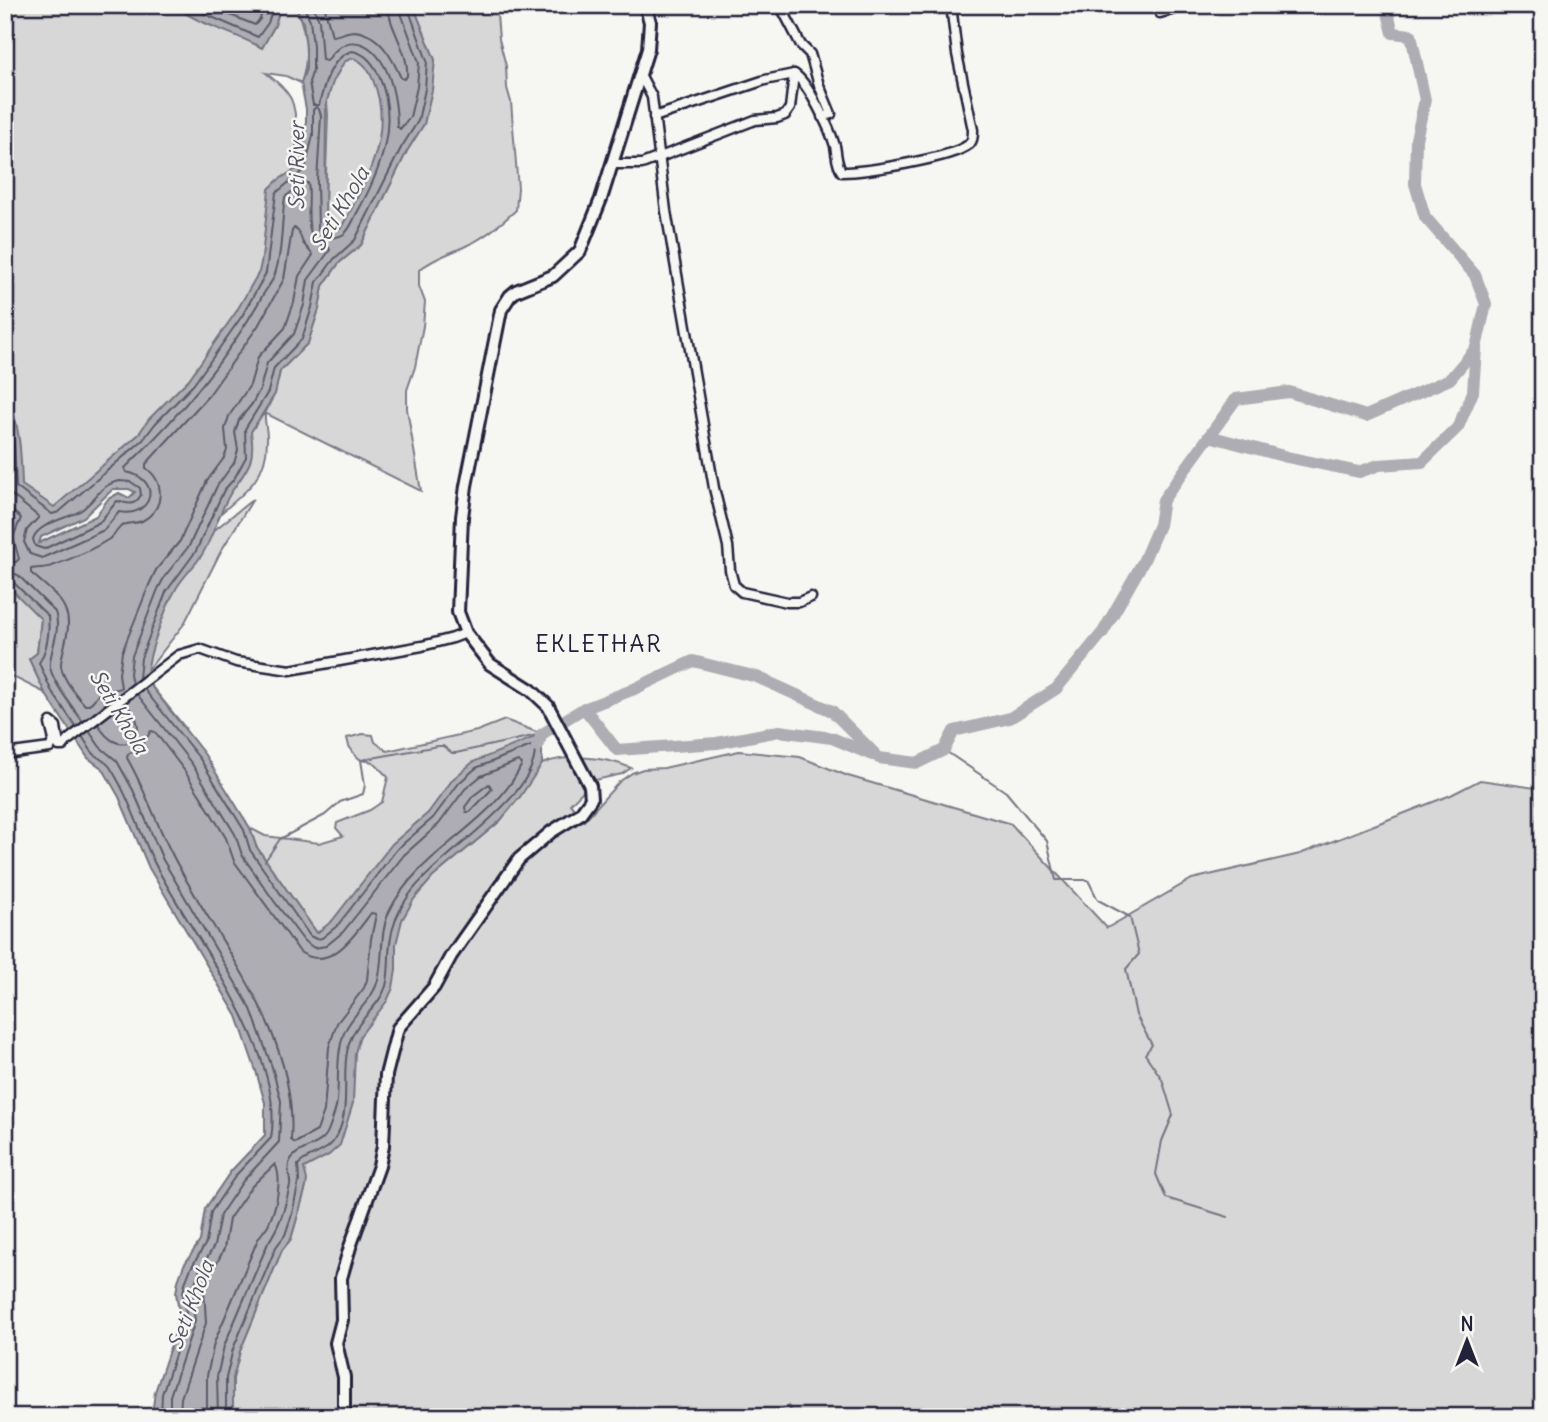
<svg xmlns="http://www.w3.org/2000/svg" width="1548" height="1422" font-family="Delius,sans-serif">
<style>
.green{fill:#d7d7d7;stroke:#7c7c89;stroke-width:2}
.water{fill:#adadb3;stroke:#757583;stroke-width:2;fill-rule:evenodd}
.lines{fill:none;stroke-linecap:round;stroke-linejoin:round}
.shore{stroke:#5a5a6b;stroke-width:2}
.stream{stroke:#757583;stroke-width:2}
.river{stroke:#adadb3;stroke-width:12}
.minor-casing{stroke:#22223b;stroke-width:13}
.major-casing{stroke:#22223b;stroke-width:16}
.minor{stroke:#f6f6f2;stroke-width:8}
.major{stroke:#f6f6f2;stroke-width:10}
.labels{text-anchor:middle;stroke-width:5;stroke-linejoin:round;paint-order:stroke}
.water-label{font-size:21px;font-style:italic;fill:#535365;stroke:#f6f6f2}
.quarter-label{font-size:23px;letter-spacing:2px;fill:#22223b;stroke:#f6f6f2}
</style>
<rect width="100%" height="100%" fill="#f6f6f2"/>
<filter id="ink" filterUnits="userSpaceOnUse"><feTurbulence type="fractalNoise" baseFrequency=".0143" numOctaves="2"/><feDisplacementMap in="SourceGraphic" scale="14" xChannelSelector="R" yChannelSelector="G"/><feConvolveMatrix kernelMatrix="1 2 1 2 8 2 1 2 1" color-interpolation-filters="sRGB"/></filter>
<g filter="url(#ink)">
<g class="green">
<path d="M5 5H173C199 25 234 31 262 48L275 25 281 5H295C306 30 310 57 301 83L286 76 266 73C293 95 295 99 296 133 296 143 297 152 295 161L299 167 301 216 210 366 41 537 35 553 34 569 5 391Z"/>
<path d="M383 5 405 65 369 176 341 228 334 230H324L328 115 324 57Z"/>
<path d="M413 5H494L497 15 499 39 506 66 507 88 511 102 518 188 516 210C502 223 487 236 470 244 452 253 435 257 419 270V286L425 302 423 326 415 367 407 390V409L421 491 265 413C264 423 268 432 267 441 267 483 237 497 211 522L247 433 265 413 275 393 280 371 308 343 319 309 323 286 339 263 361 245 407 151 424 124 435 60Z"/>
<path d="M253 499 221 551 184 624 145 674 148 682 186 729 99 662 212 532Z"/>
<path d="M5 563 41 619 37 653 29 659 45 693 5 673Z"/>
<path d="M505 720 542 734 322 948 317 933 256 846 250 828 265 836 319 843 343 836 336 828 337 823 370 810 382 802 388 777 373 762 361 760 355 755 349 746 347 738 363 734 373 735 375 742 387 751 477 731Z"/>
<path d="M739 751 800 757 848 776 1011 824 1107 928 1192 879 1300 854 1451 795 1480 780 1543 789V1417H795L788 1406 765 1417H223L240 1351 282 1250 291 1239 306 1187 300 1158 406 905 433 877 500 821 542 764C568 753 606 757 631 768L622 774 586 782 583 791 570 804 584 821 619 782 632 773 643 769 664 768Z"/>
</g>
<g class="water">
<path d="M173 5H281L275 25 262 48C234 32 199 25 173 5Z"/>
<path d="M295 5H413L435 60 432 90 424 124 407 151 361 245 339 263 323 286 319 309 308 343 280 371 275 394 251 432C256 465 246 469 230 494 219 513 214 534 203 553 196 565 185 574 177 587 167 604 143 664 148 682L205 755 250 828 256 846 317 933 332 921 392 844 428 813 453 779 473 762 542 734V764L520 797 500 821 433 877 414 899 402 920 396 944V970L393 988 387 1001 360 1036 355 1053 353 1103 340 1145 329 1155 304 1168 307 1180 306 1187 291 1239 282 1250 240 1351 233 1378V1417H155L153 1407 155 1392 180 1318 176 1293 178 1281 184 1265 200 1241 205 1209 231 1171 265 1135V1103L256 1071 237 1016 149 868 119 797 103 769 88 758 45 693 29 659 37 653 41 619 5 583V391C20 421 21 452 22 485L54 507 138 435 149 419 189 379 236 312 259 272 262 258 269 189 278 180 299 167 306 134V109L301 83 306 69V47L303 22ZM352 58C362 60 369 70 373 80 395 133 366 182 341 228L334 230H325L326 104 333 82 344 62ZM113 489H129L135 492 129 498 119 493 108 499 96 516 39 543 41 537 84 517Z"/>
</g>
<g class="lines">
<g class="shore">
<path d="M184 5 258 37 268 23 274 5"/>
<path d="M205 5 255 25 260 19 264 5"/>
<path d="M312 5 319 20 322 60 327 61C352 23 382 50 391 83 395 97 397 112 397 126L400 129 410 117 417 87 419 62 398 5"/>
<path d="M324 5 332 36C339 36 346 31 354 31 379 33 392 57 401 78L404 79 407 76C409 50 389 30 388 5"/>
<path d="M294 228 298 230 303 243 313 255 299 276 294 302 285 328 258 357 250 385 229 416 225 429 227 450 224 458 207 481 180 541 156 570 149 585 122 652 119 674 121 688 100 693 89 705H85C77 696 60 676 61 663 63 645 73 627 65 609 59 595 42 583 31 573V569C37 567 45 569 52 566 71 559 94 549 111 538 115 535 117 529 122 526 127 522 136 524 142 521 165 509 165 482 146 468V464L209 395 258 326 284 279 292 231Z"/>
<path d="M5 409 14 445 16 487 52 514 59 512 143 440 155 424 194 384 242 316 266 273 276 193 305 169 313 135V110L316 107 319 109 321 116 317 181 318 230 323 236C330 237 337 239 344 234 350 230 354 218 358 211 381 170 399 122 379 76 374 64 365 53 352 51 331 57 324 85 319 105H313L309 82 313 70V46L310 20 303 5"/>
<path d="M5 455 8 492 39 517 27 530 24 542 30 554 42 558 104 530 119 512C153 518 163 479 126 472L125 468C177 418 224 364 260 300 264 292 270 285 274 277 283 252 281 222 285 197L303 183H308C312 205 299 241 328 246L330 250 308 280 304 305 294 334 267 363 260 389 252 404 239 420 235 432 238 450 234 463 217 486 189 546 165 576 158 589 132 656 130 674 132 684"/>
<path d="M120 481 131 482 140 488 141 495C133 508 128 503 117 501L100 522 44 549 35 546 33 539C38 523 66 519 80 511 96 501 99 484 120 481Z"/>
<path d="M5 505 21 518 13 537 19 559 16 562 5 561"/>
<path d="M5 571 18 575 55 612C61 630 52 645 50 662 47 676 75 710 83 722"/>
<path d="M5 580 13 582 48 616C50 632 47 650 39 663L51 690 76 727"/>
<path d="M139 678 141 658 166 592 196 551 224 490 234 479 246 457 245 429 268 392 274 368 302 339 312 307 317 282 334 259 355 240 401 148 418 121 425 89 427 61 407 5"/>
<path d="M144 689 200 759 244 830 250 850 310 936 316 939 322 938 337 926 397 849 433 818 459 783 476 768 531 746 535 750C534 800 438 854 409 895 399 909 392 926 390 943 388 958 390 971 386 986 380 1005 362 1016 353 1034 336 1067 356 1110 333 1142 324 1154 307 1155 298 1165L299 1181 292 1214 285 1235 276 1247 233 1349 226 1378V1417"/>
<path d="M137 694 192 764 235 834 242 855 274 901 304 941 314 948 326 946 343 932 404 855 439 824 465 789 481 776 518 761 522 764C493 826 418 850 389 912 379 934 384 957 378 980 373 1001 352 1013 344 1033 336 1055 339 1077 337 1101 336 1111 332 1121 328 1131 321 1149 294 1146 289 1164 287 1171 291 1178 290 1185 285 1208 281 1223 268 1243L224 1346 217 1377 218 1417"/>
<path d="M98 724C120 765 158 733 125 704"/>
<path d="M89 731 100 747 117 761 133 790 163 860 251 1009 272 1067 281 1101 279 1142 243 1181 220 1215 214 1246 199 1272 194 1285 192 1294 195 1321 170 1396V1417"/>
<path d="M151 731 155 732 184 770 203 800 226 838 234 861 300 952C331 973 355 934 371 913L376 914 371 939 367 980 364 988 337 1023 329 1047 324 1111 317 1131 295 1143 291 1140C299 1032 218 945 172 854 156 823 145 789 127 758L128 754 141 747Z"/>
<path d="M82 736C86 742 89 749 94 754 99 759 106 761 110 767 130 798 139 832 155 864 193 938 286 1052 271 1138L236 1175 211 1212 206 1243 191 1268 185 1283 183 1293 187 1319 162 1394 161 1417"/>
<path d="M489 784 492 789 470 812H466L465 807 473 796Z"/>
<path d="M180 1417 181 1398 206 1323 204 1288 224 1249 229 1219 251 1187 275 1164C283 1179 276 1209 268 1225 265 1230 261 1234 258 1239L214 1343 207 1376V1417"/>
</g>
<g class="stream">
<path d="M944 750 1006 792 1047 841 1056 880H1088L1098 900 1130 917 1139 954 1126 969 1136 1015 1152 1045 1145 1054 1162 1079 1173 1115 1162 1141 1156 1174 1166 1198 1228 1217"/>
<path d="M265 861 280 839 325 815 340 802 363 794 365 785 361 760 438 746H443L452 753H456L542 734"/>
</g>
<g class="river">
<path d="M1209 436 1287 457 1359 472 1379 465 1422 462 1458 427 1473 392 1476 348"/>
<path d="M584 708 617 750 717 743 779 731 832 738 872 755"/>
<path d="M537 747 542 734 581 710 632 690 693 661 757 677 832 711 879 758 917 763 944 750 954 731 1010 718 1056 689 1103 632 1143 562 1159 525 1163 500 1236 399 1289 392 1366 416 1450 379 1476 348 1486 304 1475 275 1425 217 1415 184 1416 139 1425 100 1411 35 1393 33 1386 5"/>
</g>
<defs>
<g id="minor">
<path d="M780 5 801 45 810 54 819 85 831 114 822 117"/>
<path d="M782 9 822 5"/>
<path d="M1160 13 1191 5"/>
<path d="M640 74 652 97 666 211 714 488 728 546 730 570 734 585 742 592 787 602H799L811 597"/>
<path d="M654 117 765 80 794 74C808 82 830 129 835 146 837 155 836 164 842 172 865 172 952 158 968 145 973 142 973 135 973 130L957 54 951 5"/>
<path d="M611 164H642L755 120 777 118 785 115 790 108 794 74"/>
<path d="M5 754 50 748 54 740 50 724 51 722 56 726 59 746H63L68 740 179 655 200 649 236 662 290 670 422 646 453 638 466 633"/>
</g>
<path id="major" d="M344 1417V1377L336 1343 342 1320 341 1278 350 1247 379 1166 383 1146 386 1075 398 1028 434 987 451 956 519 859 551 832 580 814 591 799 590 786 548 706 531 690 490 664 466 633 458 612 462 517 466 486 501 310 510 296 516 291 553 276 580 251 601 199 648 49 650 22 645 5"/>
</defs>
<use href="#minor" class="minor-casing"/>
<use href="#major" class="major-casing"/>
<use href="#minor" class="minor"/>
<use href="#major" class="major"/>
</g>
</g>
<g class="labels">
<g class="water-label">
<text transform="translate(297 166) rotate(-90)" y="7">Seti River</text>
<text transform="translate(340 209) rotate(-59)" y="7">Seti Khola</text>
<text transform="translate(119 712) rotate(59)" y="7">Seti Khola</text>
<text transform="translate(191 1305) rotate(-69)" y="7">Seti Khola</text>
</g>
<g class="quarter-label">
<text x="599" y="652">EKLETHAR</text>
</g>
</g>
<rect width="1548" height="1422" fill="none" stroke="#f6f6f2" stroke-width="28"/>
<rect x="14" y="14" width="1520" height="1394" fill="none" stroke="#22223b" stroke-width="2.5" filter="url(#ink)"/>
<g transform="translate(1467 1341)" stroke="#f6f6f2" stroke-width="5" paint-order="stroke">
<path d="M0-5L12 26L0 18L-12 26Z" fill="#22223b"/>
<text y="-10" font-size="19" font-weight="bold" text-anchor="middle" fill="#22223b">N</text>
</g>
</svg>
